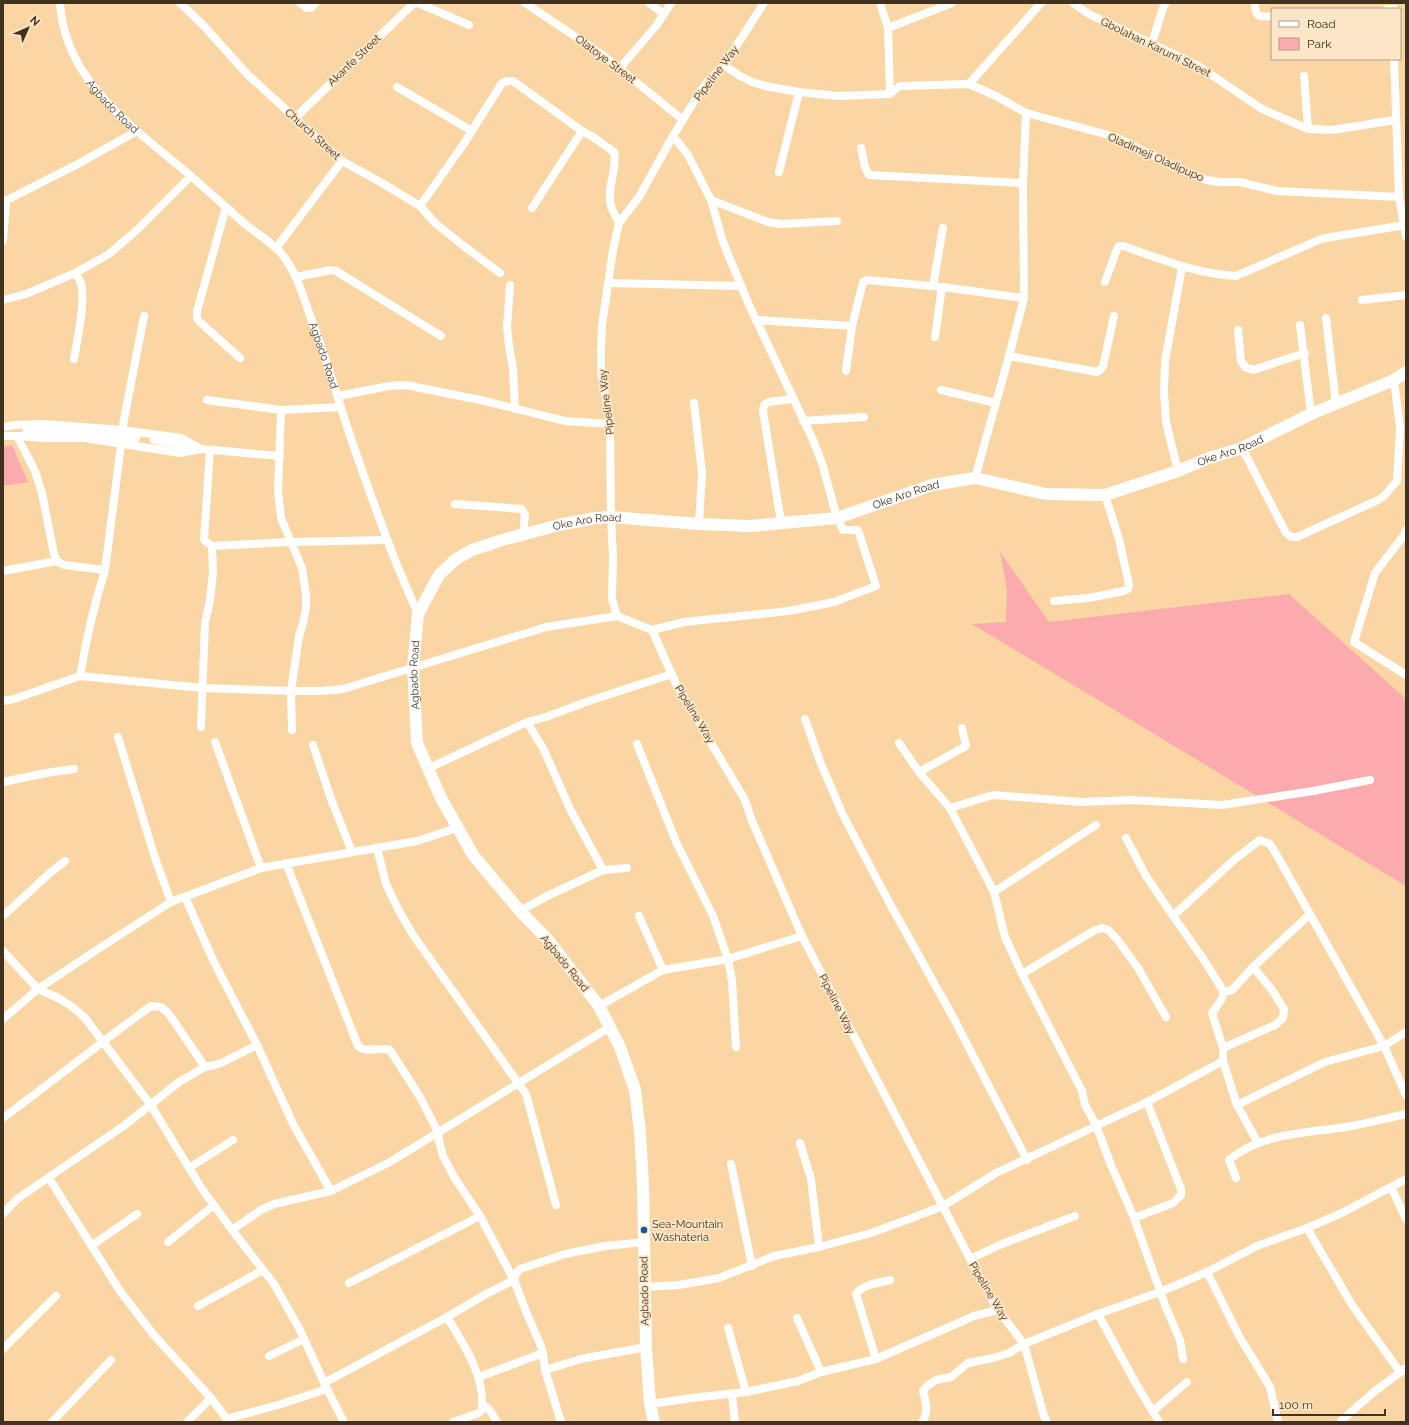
<svg xmlns="http://www.w3.org/2000/svg" width="1409" height="1425" font-family="Raleway,sans-serif">
<style>
.green{fill:#fbaaad}
.lines{fill:none;stroke-linecap:round;stroke-linejoin:round}
.minor{stroke:#fff;stroke-width:8}
.secondary{stroke:#fff;stroke-width:12}
.poi-dot{fill:#1456a6;stroke:#fbe6c8;stroke-width:1.5}
.labels{text-anchor:middle;stroke-width:3.5;stroke-linejoin:round;paint-order:stroke}
.street-label{font-size:11px;fill:#40321e;stroke:#fbe6c8}
.poi-label{font-size:11px;fill:#40321e;stroke:#fbe6c8;text-anchor:start}
</style>
<rect width="100%" height="100%" fill="#f9d6a4"/>
<g class="green">
<path d="M12 445 28 482 3 486V447Z"/>
<path d="M1000 552 1049 622 1289 594 1406 699V886L972 624 1006 622 1007 590Z"/>
</g>
<g class="lines">
<g class="minor">
<path id="s1" d="M60 3C64 77 127 123 179 166 202 185 223 205 245 224 258 235 274 243 284 257 296 273 302 292 308 310 320 342 331 375 341 408 355 452 371 496 387 539 396 564 407 589 418 614"/>
<path d="M180 3 204 26 247 74 342 161 382 183 420 206 435 223 465 247 500 273"/>
<path d="M300 3 307 8H311L316 3"/>
<path d="M418 3 469 25"/>
<path d="M525 3 603 55 683 120"/>
<path d="M649 3 664 14"/>
<path d="M764 3 724 65 709 80 701 90 673 136 639 197 619 223 613 250 602 325 601 351V372L610 424 611 517 613 557 612 599 617 616 652 630 677 686 745 800 752 821 802 936 989 1295 998 1310 1024 1344 1044 1416 1047 1422"/>
<path d="M880 3 888 28 890 94"/>
<path d="M1073 3 1089 14 1197 65 1262 109 1308 129 1332 130 1395 120"/>
<path d="M1255 3C1255 18 1259 17 1272 16"/>
<path d="M1387 9H1394"/>
<path d="M888 28 952 3"/>
<path d="M1152 43 1163 8 1166 3"/>
<path d="M1394 59 1399 197 1406 236"/>
<path d="M724 65 740 76 752 82 765 86 799 92 837 96 890 94 900 86 969 84 996 96 1026 113 1116 137 1182 170 1206 180 1220 182H1240L1277 191 1399 197"/>
<path d="M620 68 656 26 671 3"/>
<path d="M1304 76 1308 129"/>
<path d="M969 84 1041 3"/>
<path d="M397 87 472 131"/>
<path d="M295 118 414 3"/>
<path d="M861 148 865 167 869 175 1023 183"/>
<path d="M779 172 799 92"/>
<path d="M711 200 768 222 781 224 837 221"/>
<path d="M3 202 76 165 137 131"/>
<path d="M420 206 463 145 502 83 507 81H513L582 131 593 137 614 152C618 169 606 188 611 206 612 211 617 218 619 223"/>
<path d="M226 207 197 311V319L202 324 240 358"/>
<path d="M532 208 582 131"/>
<path d="M3 241 6 201"/>
<path d="M276 248 342 161"/>
<path d="M296 277 331 270 336 271 441 336"/>
<path d="M1105 282 1117 249 1119 246H1124C1160 259 1197 274 1236 276L1321 239 1331 237 1405 225"/>
<path d="M609 283 741 286"/>
<path d="M510 285 507 327 509 346 513 369 515 409"/>
<path d="M933 286 943 228"/>
<path d="M3 300 26 294 75 273 109 254 138 229 191 176"/>
<path d="M1362 300 1406 295"/>
<path d="M1326 318 1336 404"/>
<path d="M756 320 852 326"/>
<path d="M1300 325 1311 414"/>
<path d="M1238 330 1241 361 1245 367 1253 370 1305 353"/>
<path d="M935 337 942 287"/>
<path d="M1009 356 1097 372 1101 369 1103 366 1114 316"/>
<path d="M74 359C77 340 86 300 81 284 80 280 77 276 75 273"/>
<path d="M846 371 852 326 863 282 867 280 942 287 1024 298"/>
<path d="M941 390 996 403"/>
<path d="M338 396 389 386 406 385 485 401 565 421 610 424"/>
<path d="M207 400 281 410 341 407"/>
<path d="M694 403 702 473 699 524"/>
<path d="M281 410 278 491 281 518 302 568 306 595V608L303 623 299 636 291 691 292 730"/>
<path d="M803 421 864 417"/>
<path d="M3 427 15 425 43 424 122 430 181 438 201 449 180 453 85 438H45L17 436H3"/>
<path d="M122 430 144 316"/>
<path d="M26 432H79L136 438"/>
<path d="M17 436 35 471 42 493 54 554 57 561 64 565 105 570"/>
<path d="M154 440 201 449 280 456"/>
<path d="M1242 448 1286 533 1291 537H1297L1378 500 1384 496 1397 481 1400 428 1394 380"/>
<path d="M210 450 204 540 212 546 290 542 387 540"/>
<path d="M1178 471 1166 422 1164 392 1165 361 1182 267"/>
<path d="M975 478 1009 356 1024 298 1023 183 1026 113"/>
<path d="M455 504 522 509 525 515 523 535"/>
<path d="M781 522 763 411 764 405 769 402 792 399"/>
<path d="M1406 530 1404 535 1375 573 1354 642 1406 675"/>
<path d="M3 571 57 561"/>
<path d="M1054 601 1088 598 1124 591 1128 589 1129 585 1119 539 1105 495"/>
<path d="M652 630 684 622 789 611 834 602 876 586 858 530H843L837 518 822 463 813 440 749 305 723 242 711 200 688 155 673 136"/>
<path d="M80 676C86 640 94 605 105 570L121 445"/>
<path d="M3 701 14 699 80 676 202 688 291 691H322L343 689 546 627 617 616"/>
<path d="M805 719 821 764 843 815 890 904 953 1017 1027 1160"/>
<path d="M527 722 544 750 570 809 603 870"/>
<path d="M201 727 205 623 210 600 213 573 212 546"/>
<path d="M118 737 156 861 171 902"/>
<path d="M215 742 261 868"/>
<path d="M899 743 919 772 950 808 994 892 1005 937 1022 974 1082 1091 1085 1105 1096 1125 1111 1165 1134 1218 1165 1305 1180 1340 1183 1359"/>
<path d="M637 744 677 844 713 916 728 959 732 981 736 1047"/>
<path d="M313 745 331 799 352 852"/>
<path d="M427 769 527 722 546 717 589 701 672 674"/>
<path d="M919 772 966 746 962 728"/>
<path d="M3 782 46 773 74 769"/>
<path d="M950 808 993 795 1081 802 1132 800 1222 805 1313 791 1370 780"/>
<path d="M1126 838 1146 876 1173 916"/>
<path d="M377 848 386 884 398 909 413 935 526 1094 556 1205"/>
<path d="M286 863 358 1046C367 1054 380 1046 390 1050L420 1097 438 1132 439 1141 443 1156 454 1177 480 1216 514 1280 527 1314 539 1341 543 1353 545 1370 561 1422"/>
<path d="M994 892 1096 825"/>
<path d="M185 897 214 962 257 1045 294 1126 331 1191"/>
<path d="M520 911 547 896 603 870 627 868"/>
<path d="M3 916 51 872 65 861"/>
<path d="M639 916 663 970"/>
<path d="M3 951 38 989 60 999 74 1008 85 1018 150 1104 202 1189 232 1230 274 1284 299 1328 327 1389 278 1405 226 1419"/>
<path d="M1022 974 1095 930 1102 928 1108 930 1117 939 1138 968 1166 1017"/>
<path d="M1224 992 1202 957 1173 916 1235 859 1260 840 1270 844 1279 859 1384 1046 1406 1095"/>
<path d="M599 1006 663 970 728 959 802 936"/>
<path d="M3 1019 38 989 98 949 171 902 261 868 417 841 457 828"/>
<path d="M1223 1048 1275 1025 1283 1018 1284 1009 1272 990 1253 967"/>
<path d="M1237 1105 1325 1062 1384 1046 1406 1032"/>
<path d="M3 1118C53 1081 101 1042 151 1006L161 1007 169 1014 205 1067"/>
<path d="M800 1143 811 1179 819 1247"/>
<path d="M1258 1143 1237 1105 1223 1061V1048L1212 1013C1217 1005 1222 1002 1224 992L1232 990 1253 967 1309 915"/>
<path d="M731 1164 752 1266"/>
<path d="M189 1168 233 1140"/>
<path d="M49 1178 120 1291 153 1334 211 1398 229 1422"/>
<path d="M1236 1178 1229 1160C1261 1133 1307 1133 1346 1127 1366 1124 1386 1118 1406 1114"/>
<path d="M1391 1187 1406 1219"/>
<path d="M3 1214 17 1199 125 1125 179 1082 205 1067 219 1064 257 1045"/>
<path d="M1134 1218 1173 1203 1181 1195V1189L1147 1102"/>
<path d="M1307 1228 1352 1305 1400 1372"/>
<path d="M232 1230 261 1210 274 1204 331 1191 390 1162 610 1027"/>
<path d="M168 1242 214 1205"/>
<path d="M91 1246 137 1214"/>
<path d="M970 1259 1002 1244 1075 1216"/>
<path d="M1207 1272 1239 1336 1270 1387 1278 1422"/>
<path d="M349 1283 480 1216"/>
<path d="M644 1287 679 1285 719 1278 774 1256 819 1247 871 1233 912 1218 943 1206 996 1173 1147 1102 1223 1061"/>
<path d="M198 1306 263 1270"/>
<path d="M1098 1314 1135 1382 1159 1422"/>
<path d="M447 1317C464 1345 485 1375 482 1410L479 1413 453 1422"/>
<path d="M797 1318 821 1372"/>
<path d="M728 1328 746 1392"/>
<path d="M3 1349 56 1296"/>
<path d="M269 1356 304 1339"/>
<path d="M876 1359 856 1294C862 1284 880 1283 890 1280"/>
<path d="M545 1370 581 1359 646 1347"/>
<path d="M479 1377 543 1353"/>
<path d="M324 1383 447 1317 486 1294 514 1280 517 1272 520 1269 565 1254 605 1246 644 1242"/>
<path d="M327 1389 344 1422"/>
<path d="M732 1394 735 1422"/>
<path d="M650 1404 692 1398 746 1392 798 1381 821 1372 876 1359 974 1316 998 1310"/>
<path d="M483 1405 489 1409 497 1422"/>
<path d="M1153 1411 1187 1382"/>
<path d="M1341 1421 1375 1391 1406 1368"/>
<path d="M52 1422 111 1360"/>
<path d="M187 1422 211 1398"/>
<path d="M922 1422C929 1412 926 1403 923 1391L927 1386 936 1380 951 1377 968 1363 993 1358 1009 1353 1024 1344 1098 1314 1160 1292 1207 1272 1257 1246 1307 1228 1342 1213 1406 1179"/>
</g>
<path class="secondary" id="s2" d="M654 1422 650 1404 646 1347 643 1184 640 1132 635 1090 620 1047 599 1006 548 940 520 911 473 855 441 798 417 743 413 667 418 614 439 575 456 559 472 550 502 540 559 525 595 518 611 517 699 524 750 526 837 518 932 485 975 478 1046 494 1105 495 1178 471 1209 458 1242 448 1311 414 1394 380 1406 372"/>
</g>
<circle class="poi-dot" cx="644" cy="1230" r="4"/>
<g class="labels">
<g class="street-label">
<text transform="translate(1156 47) rotate(26)" y="4">Gbolahan Karumi Street</text>
<text transform="translate(606 59) rotate(37)" y="4">Olatoye Street</text>
<text transform="translate(354 60) rotate(-44)" y="4">Akanfe Street</text>
<text transform="translate(716 73) rotate(-53)" y="4">Pipeline Way</text>
<text dy="4" stroke="none"><textPath href="#s1" startOffset="119">Agbado Road</textPath></text>
<text transform="translate(313 134) rotate(42)" y="4">Church Street</text>
<text transform="translate(1156 157) rotate(24)" y="4">Oladimeji Oladipupo</text>
<text dy="4" stroke="none"><textPath href="#s1" startOffset="454">Agbado Road</textPath></text>
<text transform="translate(606 402) rotate(-97)" y="4">Pipeline Way</text>
<text dy="4" stroke="none"><textPath href="#s2" startOffset="1741">Oke Aro Road</textPath></text>
<text dy="4" stroke="none"><textPath href="#s2" startOffset="1405">Oke Aro Road</textPath></text>
<text dy="4" stroke="none"><textPath href="#s2" startOffset="1081">Oke Aro Road</textPath></text>
<text dy="4" stroke="none"><textPath href="#s2" startOffset="815">Agbado Road</textPath></text>
<text transform="translate(695 714) rotate(59)" y="4">Pipeline Way</text>
<text transform="translate(565 963) rotate(51)" y="4">Agbado Road</text>
<text transform="translate(837 1004) rotate(63)" y="4">Pipeline Way</text>
<text transform="translate(644 1291) rotate(-91)" y="4">Agbado Road</text>
<text transform="translate(989 1291) rotate(59)" y="4">Pipeline Way</text>
</g>
<g class="poi-label">
<text x="652" y="1228">Sea-Mountain<tspan x="652" dy="13">Washateria</tspan></text>
</g>
</g>
<rect width="1409" height="1425" fill="none" stroke="#40321e" stroke-width="8"/>
<rect x="1271" y="8" width="130" height="52" fill="#fbe6c8" stroke="#b09e84"/>
<rect x="1279" y="21" width="20" height="6" fill="#ffffff" stroke="#b09e84"/>
<text x="1307" y="28" font-size="12" fill="#40321e">Road</text>
<rect x="1279" y="38" width="20" height="12" fill="#fbaaad" stroke="#b09e84"/>
<text x="1307" y="48" font-size="12" fill="#40321e">Park</text>
<g transform="translate(28 28) rotate(45)" stroke="#fbe6c8" stroke-width="3" paint-order="stroke">
<path d="M0-3L7 15L0 10L-7 15Z" fill="#40321e"/>
<text y="-6" font-size="11" font-weight="bold" text-anchor="middle" fill="#40321e">N</text>
</g>
<path d="M1273 1409v6h112v-6" fill="none" stroke="#40321e" stroke-width="2"/>
<text x="1279" y="1409" font-size="12" fill="#40321e" stroke="#fbe6c8" stroke-width="3" paint-order="stroke">100 m</text>
</svg>
